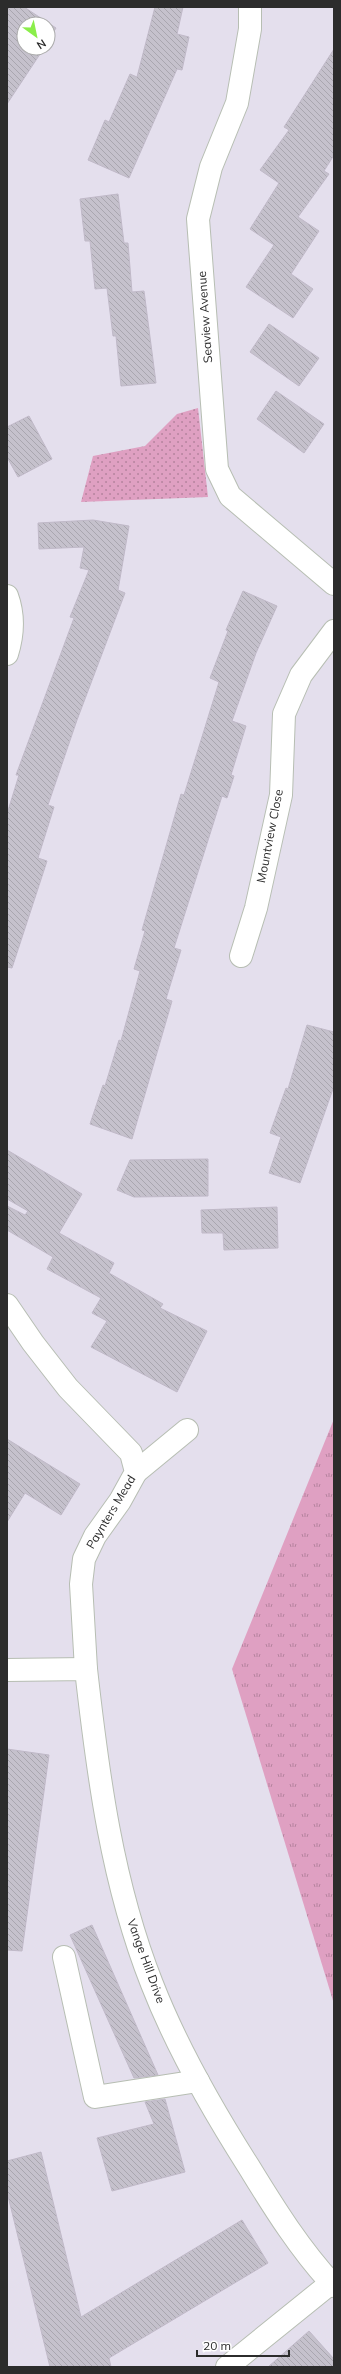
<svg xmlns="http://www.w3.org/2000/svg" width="341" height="2374" font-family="Mulish,sans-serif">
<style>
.grass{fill:url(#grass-tufts)}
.park{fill:url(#park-dots)}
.building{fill:url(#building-back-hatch);stroke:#c0b9c8}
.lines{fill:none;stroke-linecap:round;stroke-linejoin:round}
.street-casing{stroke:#b7beb3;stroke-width:24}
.street{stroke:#fff;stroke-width:22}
.labels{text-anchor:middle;stroke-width:4;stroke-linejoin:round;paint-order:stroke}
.street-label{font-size:12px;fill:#2c2c2c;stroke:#fff}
</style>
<defs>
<pattern id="grass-tufts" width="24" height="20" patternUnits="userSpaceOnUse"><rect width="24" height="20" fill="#dfa0c2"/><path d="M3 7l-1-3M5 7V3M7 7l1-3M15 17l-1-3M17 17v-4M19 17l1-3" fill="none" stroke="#b5839e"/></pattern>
<pattern id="park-dots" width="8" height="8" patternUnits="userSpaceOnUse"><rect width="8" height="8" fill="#dfa0c2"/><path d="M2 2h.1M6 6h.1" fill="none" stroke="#b5839e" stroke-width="1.8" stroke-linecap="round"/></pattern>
<pattern id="building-back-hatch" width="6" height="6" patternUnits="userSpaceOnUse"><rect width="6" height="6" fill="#c5c1cc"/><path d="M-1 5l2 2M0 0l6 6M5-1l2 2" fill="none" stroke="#a9a6af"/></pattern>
</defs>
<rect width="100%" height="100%" fill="#e4dfed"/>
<path class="grass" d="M334 1419V2004L232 1669Z"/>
<path class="park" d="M198 408 208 497 81 502 93 456 145 446 177 414Z"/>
<g class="building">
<path d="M7 7H24L56 28 48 41V24H24V48H44L7 104Z"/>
<path d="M155 7H183L177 34 189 37 182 70 177 69 129 178 88 160 105 120 109 122 130 74 137 77Z"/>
<path d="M334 49V155L324 171 329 174 298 217 319 231 291 274 313 289 293 318 246 287 274 245 250 229 279 183 260 170 289 130 284 127Z"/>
<path d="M118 194 124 243H128L132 292 144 291 156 383 121 386 116 336H113L107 288 95 289 90 241H85L80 199Z"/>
<path d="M269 324 319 358 299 386 250 352Z"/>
<path d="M276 391 324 424 304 453 257 419Z"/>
<path d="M29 416 52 459 18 477 7 457V427Z"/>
<path d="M93 520 129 526 118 590 125 593 77 720 48 805 54 807 38 858 47 861 12 968 7 967V814L19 775H16L74 618 70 617 89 570 80 568 84 547 39 549 38 523Z"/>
<path d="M243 591 277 606 256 653 232 721 246 726 231 775 234 776 227 798 222 796 174 948 181 950 166 999 172 1001 132 1139 90 1124 103 1085 105 1086 119 1040 121 1041 140 971 134 969 145 931 142 930 181 794 184 795 219 682 210 678 228 631 226 630Z"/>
<path d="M307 1025 334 1032V1086L300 1183 269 1173 281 1137 270 1133 286 1088 288 1089Z"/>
<path d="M7 1150 82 1194 59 1233 114 1263 109 1273 163 1304 160 1308 207 1331 177 1392 91 1347 107 1321 92 1313 101 1298 47 1269 53 1257 7 1230V1206L25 1215 28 1211 7 1199Z"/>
<path d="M208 1159V1196L134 1197 117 1190 130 1160Z"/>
<path d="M277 1207 278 1248 224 1250 223 1233H202L201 1210Z"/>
<path d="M7 1439 80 1484 61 1515 25 1493 7 1522Z"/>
<path d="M7 1749 49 1755 22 1951 7 1950Z"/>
<path d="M92 1925 158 2075 134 2078 70 1935Z"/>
<path d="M165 2099 185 2172 112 2191 97 2138 154 2124 145 2102Z"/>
<path d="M41 2152 81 2317 242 2220 268 2263 109 2358 111 2367H50L7 2192V2161Z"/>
<path d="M309 2331 334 2359V2367H268Z"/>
</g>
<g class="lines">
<defs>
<g id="street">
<path d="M250 7V29L237 103 211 167 198 219 217 469 230 496 334 584"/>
<path d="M7 596C14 615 13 635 7 654"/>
<path d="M241 956 256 908 281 795 284 714 301 675 334 631"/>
<path d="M7 1305 33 1343 68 1388 131 1453 136 1472 120 1501 95 1536 84 1559 81 1584 86 1669"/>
<path d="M136 1472 187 1430"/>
<path d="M7 1670 86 1669C98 1776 112 1883 152 1984 177 2048 212 2109 249 2167 274 2208 301 2251 334 2286"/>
<path d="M64 1957 95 2097 198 2081"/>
<path d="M227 2367 331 2283"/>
</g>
</defs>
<use href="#street" class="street-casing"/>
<use href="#street" class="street"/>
</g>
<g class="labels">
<g class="street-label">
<text transform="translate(205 317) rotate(-94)" y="4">Seaview Avenue</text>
<text transform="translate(270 836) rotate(-79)" y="4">Mountview Close</text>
<text transform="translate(111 1512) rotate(-59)" y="4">Paynters Mead</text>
<text transform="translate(146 1961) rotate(70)" y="4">Vange Hill Drive</text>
</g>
</g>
<rect width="341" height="2374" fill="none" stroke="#2c2c2c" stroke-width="16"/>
<g transform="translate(36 36) rotate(147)"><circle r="19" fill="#ffffff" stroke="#ababab"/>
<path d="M0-3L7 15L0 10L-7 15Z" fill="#8bee4b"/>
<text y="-6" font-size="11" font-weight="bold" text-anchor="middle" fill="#2c2c2c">N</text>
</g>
<path d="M197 2350v6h92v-6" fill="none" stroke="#2c2c2c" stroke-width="2"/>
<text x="203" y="2350" font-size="12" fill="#2c2c2c" stroke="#ffffff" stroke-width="3" paint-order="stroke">20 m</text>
</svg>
